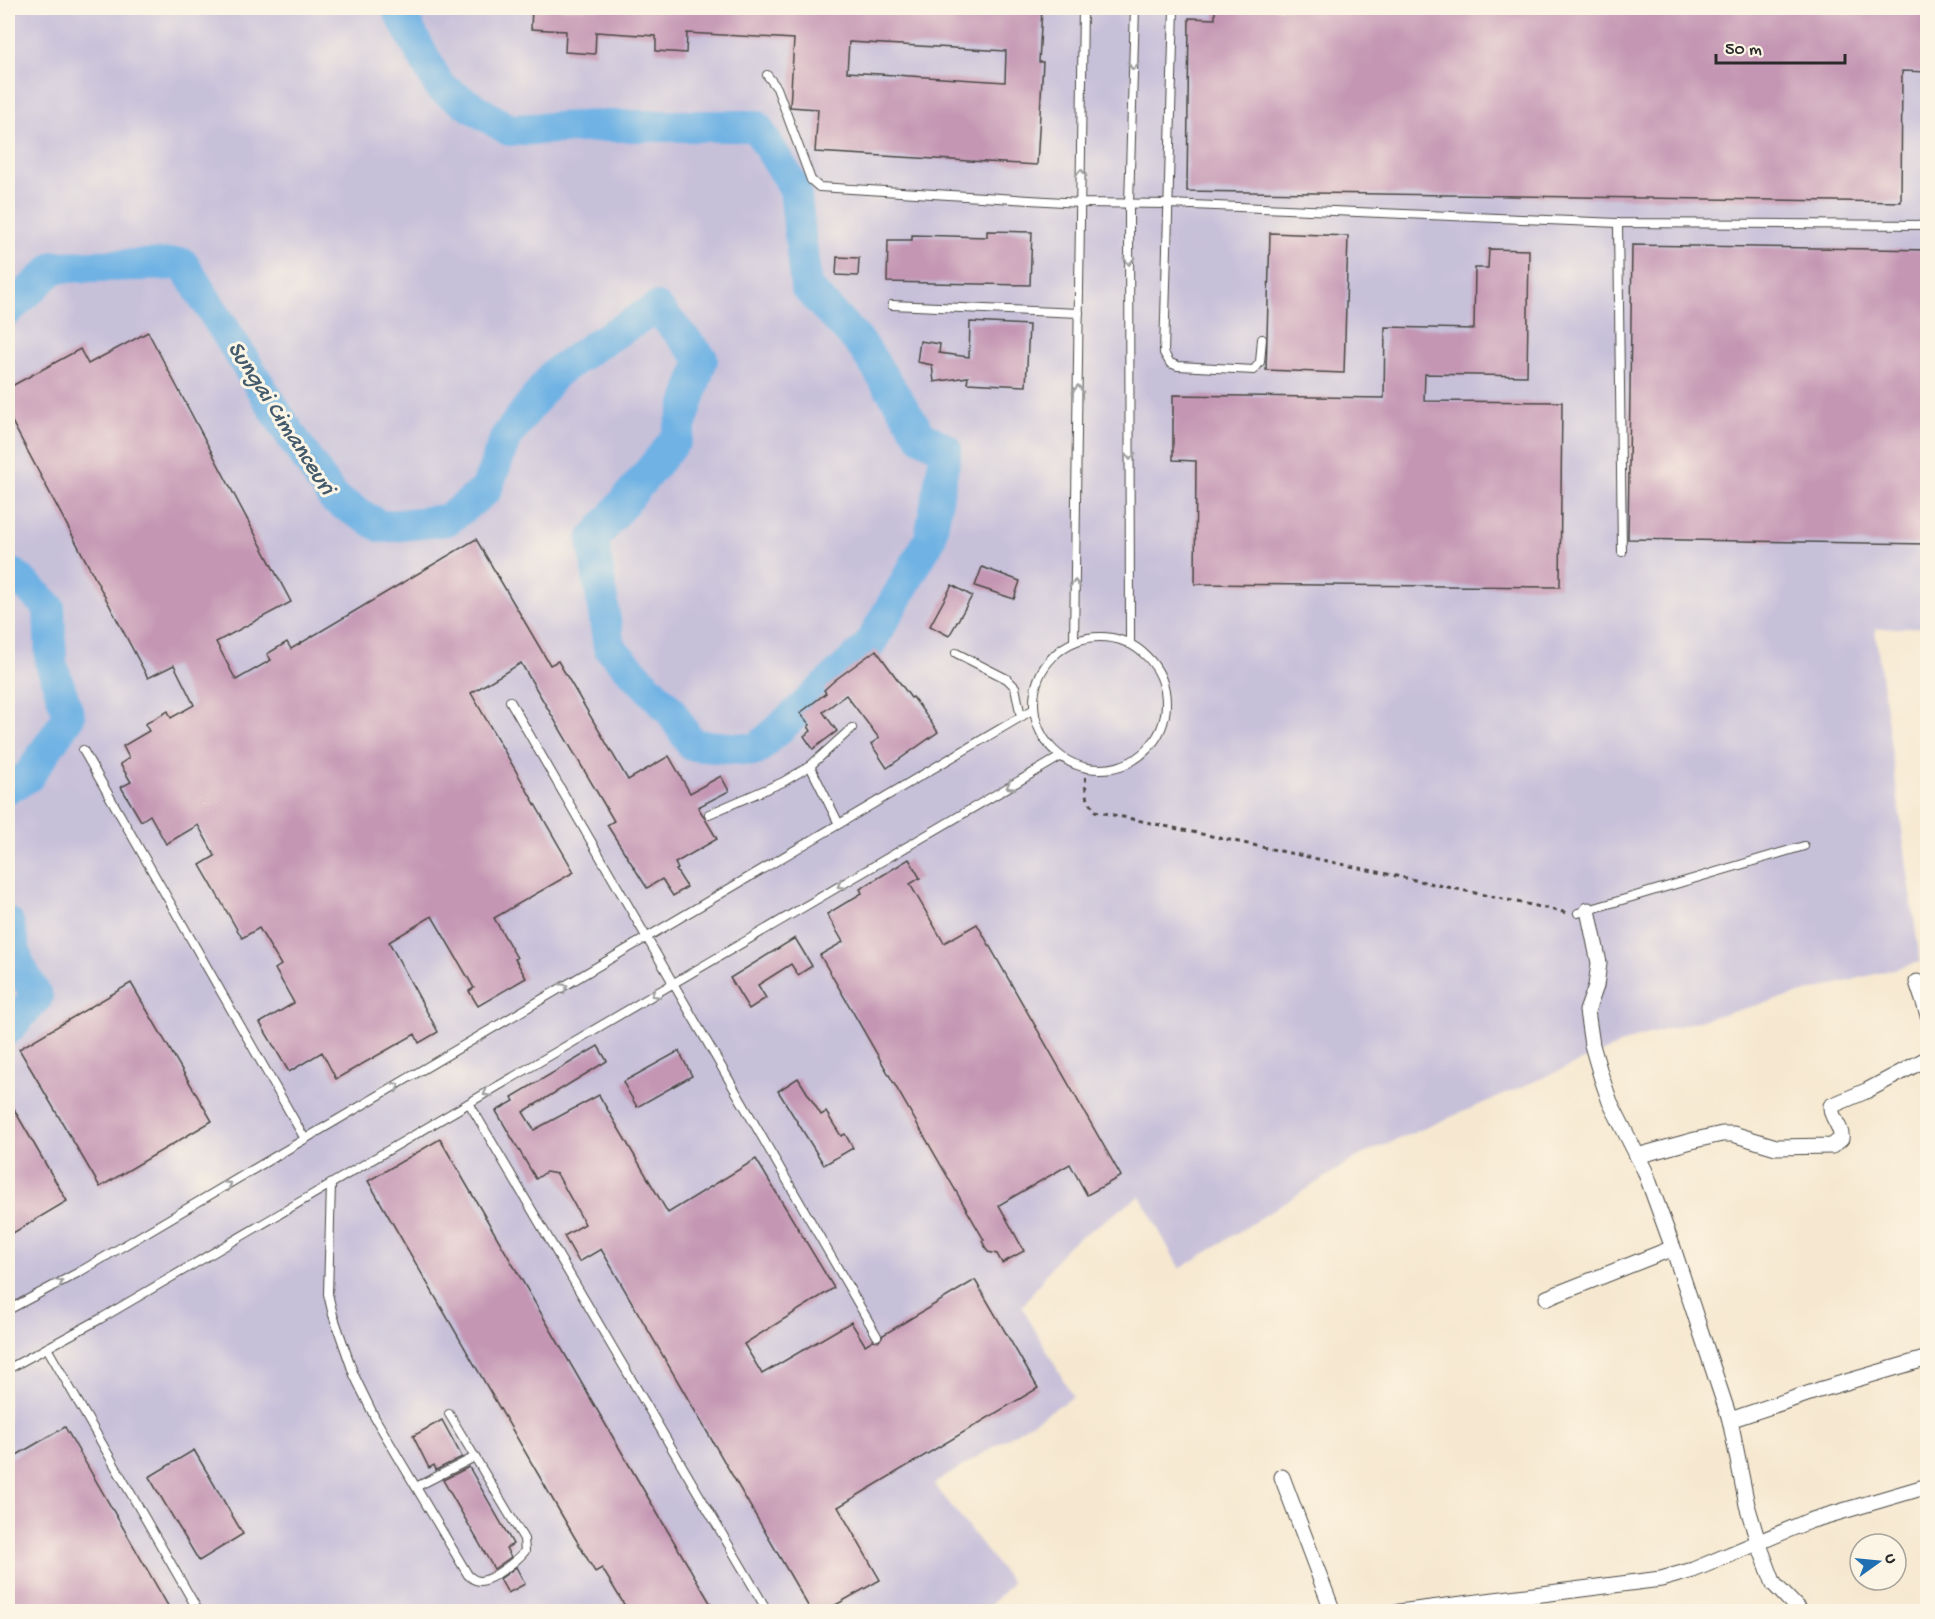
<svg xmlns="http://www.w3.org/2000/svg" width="1935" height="1619" font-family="'Gochi Hand',sans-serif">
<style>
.industrial{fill:#c7c0d9}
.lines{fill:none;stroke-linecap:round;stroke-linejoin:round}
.river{stroke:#70b2e4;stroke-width:32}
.building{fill:#c496b4;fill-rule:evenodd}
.service-casing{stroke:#494744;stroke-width:10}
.minor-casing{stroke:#494744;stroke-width:17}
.path{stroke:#494744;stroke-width:3;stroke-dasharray:4.5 4.5;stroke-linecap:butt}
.service{stroke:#fff;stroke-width:8}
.minor{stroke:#fff;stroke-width:15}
.oneway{stroke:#a0a0a0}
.labels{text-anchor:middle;stroke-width:6;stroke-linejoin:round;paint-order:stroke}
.water-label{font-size:24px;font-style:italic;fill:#435a6c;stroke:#fcf5e5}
</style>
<rect width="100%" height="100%" fill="#fcf5e5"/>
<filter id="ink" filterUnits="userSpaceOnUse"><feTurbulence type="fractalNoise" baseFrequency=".0167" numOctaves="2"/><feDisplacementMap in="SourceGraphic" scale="12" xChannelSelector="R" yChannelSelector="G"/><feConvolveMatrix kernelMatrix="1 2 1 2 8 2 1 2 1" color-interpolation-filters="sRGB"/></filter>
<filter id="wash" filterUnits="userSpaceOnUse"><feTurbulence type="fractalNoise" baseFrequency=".008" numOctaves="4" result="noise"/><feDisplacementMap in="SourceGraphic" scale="24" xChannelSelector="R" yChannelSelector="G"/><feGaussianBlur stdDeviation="1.35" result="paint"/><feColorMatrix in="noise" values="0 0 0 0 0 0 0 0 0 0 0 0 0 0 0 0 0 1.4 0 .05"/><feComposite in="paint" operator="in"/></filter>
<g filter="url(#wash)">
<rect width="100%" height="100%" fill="#f6e8d0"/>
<path class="industrial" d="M8 8H1927V627L1875 629 1920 962 1641 1036 1357 1157 1180 1269 1140 1196 1066 1247 1022 1307 1073 1397 934 1484 1012 1583 985 1611 8 1612Z"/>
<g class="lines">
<g class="river">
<path d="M8 310 55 267 183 264 292 437 334 499 382 527 447 520 486 490 506 437 555 373 600 342 657 308 702 359 676 439 593 540 609 647 670 710 692 745 756 750 868 647 930 539 946 449 921 436 862 345 806 287 795 189 756 126H602L509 130 440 87 397 8"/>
<path d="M8 573 15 575 49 607 51 663 69 716 28 777 8 788"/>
<path d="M8 923 18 963 37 997 8 1029"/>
</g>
</g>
<g id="blocks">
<g class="building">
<path d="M532 8H1042L1039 62H1043L1037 165 815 152 818 109 790 107 794 39 687 33 686 53 656 51V36L596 32 595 54 565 52 566 31 531 29ZM849 42 1006 51 1005 82 847 72Z"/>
<path d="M1215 8H1928V72L1902 71 1901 202 1187 191 1189 18 1215 19Z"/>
<path d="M987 231 1032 232 1030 285 887 282 888 240H912V235L987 237Z"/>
<path d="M1270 233 1348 236 1344 373 1266 370Z"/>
<path d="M1632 245 1928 250V544L1628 539Z"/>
<path d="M1489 249 1529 250 1527 376 1425 374 1424 401 1562 402 1560 587 1195 584 1196 461 1173 460V395L1384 398 1385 327 1474 329 1475 268H1488Z"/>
<path d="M837 257 859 258 858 276 836 275Z"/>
<path d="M970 322 1029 325 1026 386 967 383 968 377 934 382 932 365 917 362 920 341 940 344 939 353 969 357Z"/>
<path d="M148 332 291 602 216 642 236 680 271 660 267 654 287 642 291 649 476 539 550 665 558 661 628 780 669 756 690 793 721 776 729 791 698 807 717 839 675 863 678 869 676 870 687 887 673 896 662 879 647 888 607 825 614 821 521 663 471 693 574 872 494 918 517 958 515 959 526 978 478 1006 469 991 474 988 432 916 389 942 438 1032 419 1043 415 1034 336 1079 322 1052 289 1072 260 1023 294 1003 275 969 281 965 259 928 242 938 200 865 215 856 198 825 166 844 150 815 141 821 121 787 131 782 120 764 129 758 123 746 149 731 145 724 168 711 171 718 194 705 174 665 148 678 8 414V388L80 349 88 364Z"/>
<path d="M982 567 1020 581 1014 599 975 586Z"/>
<path d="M952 585 972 596 949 636 930 626Z"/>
<path d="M876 650 911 698 913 697 938 732 887 768 871 744 879 738 846 695 823 712 837 731 813 749 804 736 811 731 808 726 810 725 800 713 826 693 824 690 835 680Z"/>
<path d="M909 859 920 878 910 884 944 943 977 924 1121 1176 1087 1195 1070 1164 999 1205 1024 1251 1002 1263 997 1254 988 1252 982 1241 984 1240 820 955 843 942 827 914 862 893 860 889Z"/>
<path d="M795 938 812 966 798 975 791 964 758 985 766 998 749 1009 730 978Z"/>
<path d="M131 983 212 1121 100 1187 19 1049Z"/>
<path d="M598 1046 607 1061 523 1112 534 1130 599 1095 668 1213 756 1159 834 1288 744 1344 762 1374 851 1322 865 1345 873 1340 879 1341 883 1335 975 1280 1038 1388 838 1507 880 1580 825 1611H811L601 1249 579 1262 564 1236 585 1224 557 1174 546 1172 536 1179 496 1111 514 1101 512 1097Z"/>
<path d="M679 1051 692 1076 637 1107 623 1082Z"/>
<path d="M798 1078 821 1115 826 1112 841 1136 845 1134 853 1148 824 1165 778 1091Z"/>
<path d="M8 1099 67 1201 8 1236Z"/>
<path d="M440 1139 643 1489 715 1611H628L602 1568 595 1572 571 1531 368 1181Z"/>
<path d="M442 1420 462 1457 436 1470 434 1465 429 1468 413 1436Z"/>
<path d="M65 1427 171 1611H8V1460Z"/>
<path d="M194 1450 243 1534 199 1561 149 1477Z"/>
<path d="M469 1467 513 1544 506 1548 511 1557 494 1569 443 1480Z"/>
<path d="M516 1567 525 1584 508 1593 500 1579Z"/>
</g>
</g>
</g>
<g filter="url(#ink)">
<use href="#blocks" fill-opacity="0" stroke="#494744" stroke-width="1.5"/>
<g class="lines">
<defs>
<g id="service">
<path d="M1174 8 1164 353 1170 363 1178 366 1254 370 1260 362 1262 339"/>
<path d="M767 75 777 88 811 180 819 187 1080 203 1169 204 1618 223 1928 225"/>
<path d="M1618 223 1622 552"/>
<path d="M892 305 1079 313"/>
<circle cx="1100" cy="703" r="66"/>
<path d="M1074 642 1083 8"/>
<path d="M1130 644 1129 203 1135 8"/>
<path d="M956 653 1007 679 1015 687 1021 717"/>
<path d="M510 701 877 1336"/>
<path d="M83 750 305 1139"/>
<path d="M810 766 839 824"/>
<path d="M709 814 783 782 810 766 852 728"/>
<path d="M1578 913 1804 846"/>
<path d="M469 1103 768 1612"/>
<path d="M331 1184 328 1294 333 1315 354 1375 375 1418 468 1575C473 1579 475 1581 481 1581 492 1580 518 1560 525 1551L524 1539 449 1414"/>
<path d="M8 1310 81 1271 1034 709"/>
<path d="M47 1348 199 1612"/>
<path d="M8 1369 100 1319 1060 757"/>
<path d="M416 1487 475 1457"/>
</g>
<g id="minor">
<path d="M1588 910 1599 963 1596 986 1587 1011 1592 1045 1601 1076 1610 1102 1645 1171 1673 1248 1730 1420 1747 1505 1758 1542 1774 1584 1801 1612"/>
<path d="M1917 982 1928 1015"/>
<path d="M1637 1156 1695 1140 1722 1134H1733L1776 1147 1832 1146 1841 1139C1843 1127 1830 1118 1831 1106L1866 1091 1928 1058"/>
<path d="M1547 1298 1673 1248"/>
<path d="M1730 1420 1819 1390 1928 1358"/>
<path d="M1282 1477 1333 1612"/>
<path d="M1399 1612 1661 1579 1693 1570 1809 1521 1928 1486"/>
</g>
</defs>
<use href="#service" class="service-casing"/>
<use href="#minor" class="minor-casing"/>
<path class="path" d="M1085 768 1086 795 1095 811 1568 913"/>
<use href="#service" class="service"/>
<use href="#minor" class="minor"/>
</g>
<defs><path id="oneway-chevron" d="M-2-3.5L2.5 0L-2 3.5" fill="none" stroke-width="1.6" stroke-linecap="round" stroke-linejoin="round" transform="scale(1.5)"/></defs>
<g class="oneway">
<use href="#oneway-chevron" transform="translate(1133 66) rotate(92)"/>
<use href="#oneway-chevron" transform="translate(1081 173) rotate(-89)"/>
<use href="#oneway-chevron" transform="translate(1129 261) rotate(90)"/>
<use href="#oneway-chevron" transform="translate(1078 389) rotate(-89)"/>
<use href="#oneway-chevron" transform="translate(1130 456) rotate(90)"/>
<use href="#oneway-chevron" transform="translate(1075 584) rotate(-89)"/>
<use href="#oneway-chevron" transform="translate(1010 786) rotate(150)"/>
<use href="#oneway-chevron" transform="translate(841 885) rotate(150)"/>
<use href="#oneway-chevron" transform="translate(564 987) rotate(-31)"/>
<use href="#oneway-chevron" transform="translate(655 994) rotate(150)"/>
<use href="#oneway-chevron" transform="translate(396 1086) rotate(-31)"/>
<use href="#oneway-chevron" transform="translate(487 1093) rotate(150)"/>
<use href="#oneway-chevron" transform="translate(228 1185) rotate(-31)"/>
<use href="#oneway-chevron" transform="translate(59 1283) rotate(-28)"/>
</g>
</g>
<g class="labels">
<g class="water-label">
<text transform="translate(283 417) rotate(57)" y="8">Sungai Cimanceuri</text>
</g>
</g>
<rect width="1935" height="1619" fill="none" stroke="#fcf5e5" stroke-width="30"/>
<g transform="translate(1878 1562) rotate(75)"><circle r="28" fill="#fcf5e5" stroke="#a8a49b" stroke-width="1.5"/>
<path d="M0-4.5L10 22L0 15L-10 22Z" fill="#1f6fb2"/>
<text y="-9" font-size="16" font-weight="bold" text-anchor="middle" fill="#2b2b2b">U</text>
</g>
<path d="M1716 54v9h129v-9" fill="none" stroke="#2b2b2b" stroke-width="3"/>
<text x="1725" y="54" font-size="18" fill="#2b2b2b" stroke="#fcf5e5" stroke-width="4.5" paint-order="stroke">50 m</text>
</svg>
